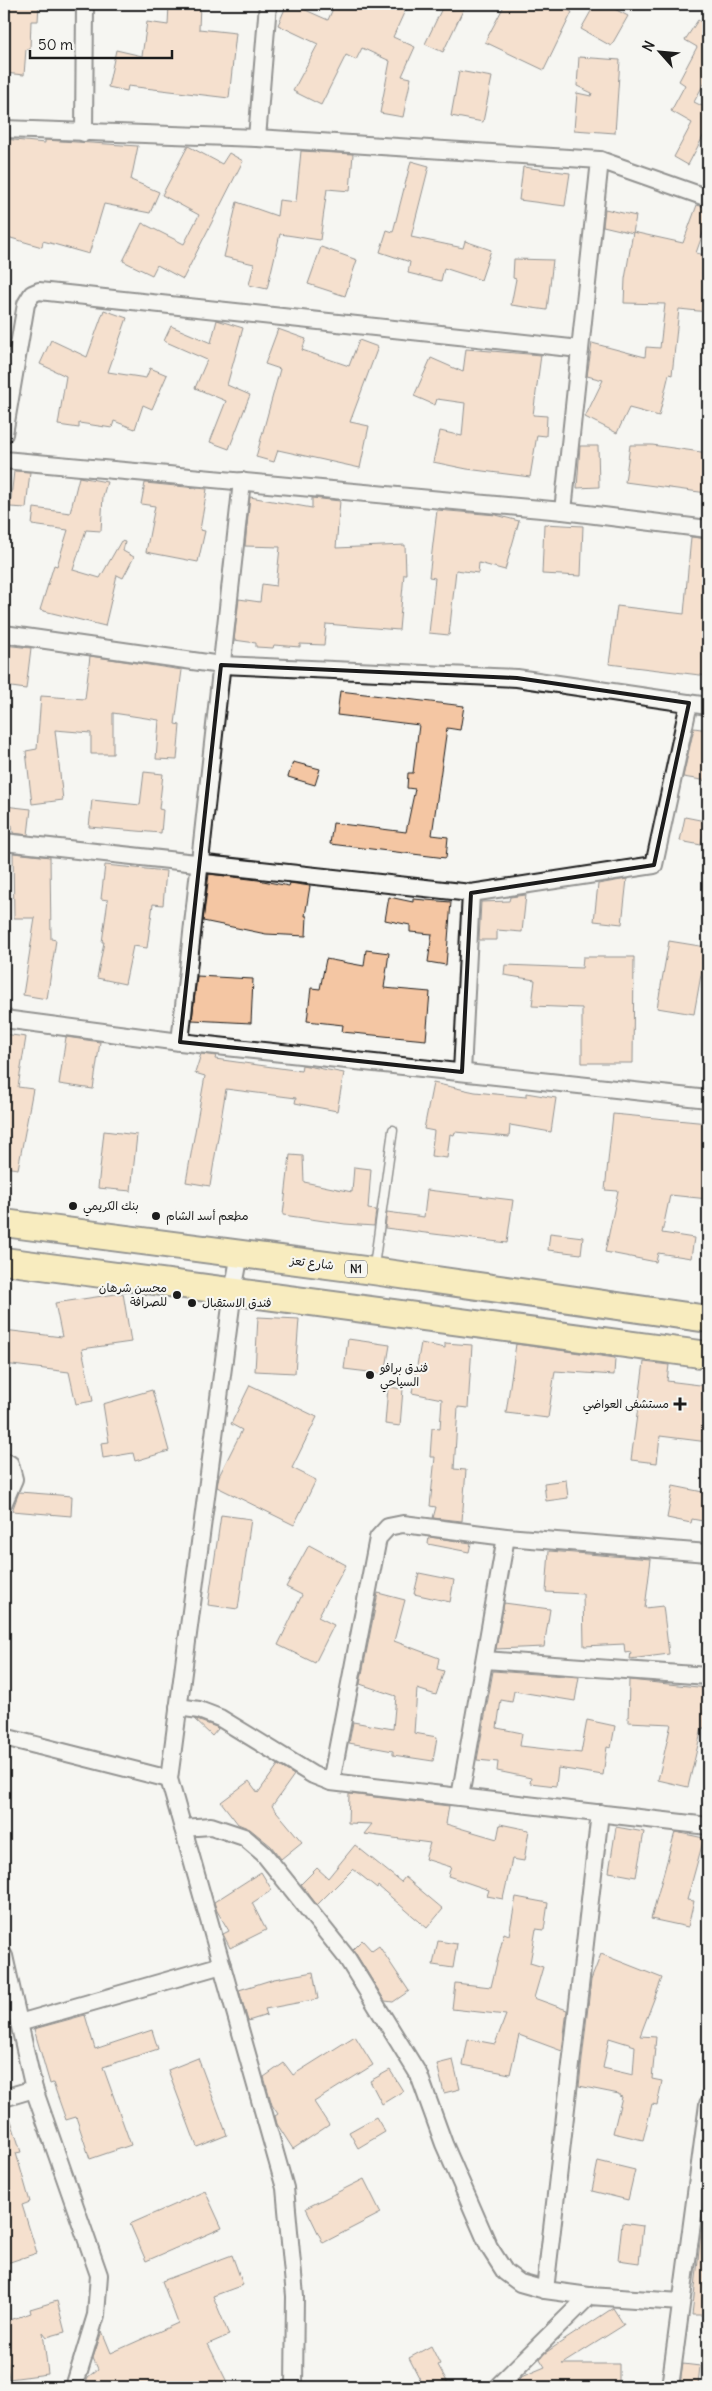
<svg xmlns="http://www.w3.org/2000/svg" width="712" height="2391" font-family="Delius,'Playpen Sans Arabic',sans-serif">
<style>
.building{fill:#f4c6a3;stroke:#1c1c1c;fill-rule:evenodd}
.lines{fill:none;stroke-linecap:round;stroke-linejoin:round}
.service-casing{stroke:#1c1c1c;stroke-width:11}
.minor-casing{stroke:#1c1c1c;stroke-width:20}
.trunk-casing{stroke:#1c1c1c;stroke-width:30}
.service{stroke:#f6f6f2;stroke-width:8}
.minor{stroke:#f6f6f2;stroke-width:16}
.trunk{stroke:#fae180;stroke-width:26}
.marked{fill:none;stroke:#1c1c1c;stroke-width:4;stroke-linejoin:round}
.poi-dot{fill:#1c1c1c;stroke:#f6f6f2;stroke-width:2}
.labels{text-anchor:middle;stroke-width:4.5;stroke-linejoin:round;paint-order:stroke}
.shield{fill:#f6f6f2;stroke:#5d5d5c;stroke-width:1}
.shield-label{font-size:11px;font-weight:bold;fill:#1c1c1c}
.poi-label{font-size:12px;fill:#1c1c1c;stroke:#f6f6f2;text-anchor:start}
.street-label{font-size:12px;fill:#1c1c1c;stroke:#f6f6f2}
</style>
<rect width="100%" height="100%" fill="#f6f6f2"/>
<filter id="ink" filterUnits="userSpaceOnUse"><feTurbulence type="fractalNoise" baseFrequency=".02" numOctaves="2"/><feDisplacementMap in="SourceGraphic" scale="10" xChannelSelector="R" yChannelSelector="G"/><feConvolveMatrix kernelMatrix="1 2 1 2 8 2 1 2 1" color-interpolation-filters="sRGB"/></filter>
<g filter="url(#ink)">
<g class="building">
<path d="M4 4H39L38 21H31L30 49H26L24 75 4 73Z"/>
<path d="M169 4H200L199 29 236 33 229 98 128 86 127 91 108 87 116 50 142 56 147 22 168 25Z"/>
<path d="M287 4H292L328 20 335 4H408L393 37 415 47 402 76 411 78 403 117 380 113 390 61 362 48 356 60 346 55 321 105 293 91 318 44 278 25Z"/>
<path d="M444 4H466L443 52 425 44Z"/>
<path d="M505 4H554L572 12 544 70 485 42Z"/>
<path d="M595 4H605L628 16 611 46 581 29Z"/>
<path d="M698 20 708 27V76L694 102 702 106 708 95V132L706 131 688 165 674 157 692 123 671 111 685 85 679 81 697 47 685 40Z"/>
<path d="M579 57 620 60 615 133 574 130 577 93 591 96 592 93 577 86Z"/>
<path d="M459 71 492 77 483 122 451 116Z"/>
<path d="M4 139 45 143V140L138 146 131 180 159 192 150 213 104 204 89 254 43 241 42 247 4 236Z"/>
<path d="M188 146 222 164 229 153 243 161 183 279 157 265 152 275 123 261 142 223 184 244 199 215 162 195Z"/>
<path d="M301 151 353 154 350 191 327 189 320 240 280 234 267 289 249 285 254 264 224 257 237 202 277 216 279 200 296 202Z"/>
<path d="M411 161 429 166 411 237 463 248 465 241 491 250 481 280 444 268 441 281 408 273 410 262 380 252 387 230 393 232Z"/>
<path d="M523 167 570 173 565 206 519 200Z"/>
<path d="M697 205 708 208V219L696 253 705 255 703 267 708 268V312L679 309 672 375 669 374 659 416 629 408 617 433 585 417 603 380 587 376 592 343 645 357 646 347 660 348 665 304 624 303 625 279 633 232 683 243Z"/>
<path d="M605 209 636 216 633 233 603 226Z"/>
<path d="M321 247 357 260 345 296 308 284Z"/>
<path d="M514 259 553 260 547 310 511 305 516 279 513 278Z"/>
<path d="M104 310 127 318 108 372 146 378 150 368 167 375 152 409 143 405 135 429 114 421 112 428 79 423V428L58 425 66 376 40 364 51 340 87 357Z"/>
<path d="M217 320 243 328 227 385 250 395 229 449 210 442 226 401 195 388 207 360 164 341 171 326 211 343Z"/>
<path d="M278 329 306 339 302 350 349 366 359 340 378 347 350 422 369 426 360 468 278 450 274 462 256 457 280 369 265 364Z"/>
<path d="M466 349 541 355 533 415 547 416 546 436 537 435 530 477 467 469 433 462 440 431 462 436 465 403 437 399 435 405 414 396 431 358 463 372Z"/>
<path d="M630 445H652L708 453 707 493 625 482Z"/>
<path d="M580 446H598L599 487 577 488Z"/>
<path d="M14 471 30 472 26 508 10 507Z"/>
<path d="M79 477 107 482 103 496 101 531 86 530 73 570 100 578 121 541 125 542 123 551 134 557 123 578 117 575 105 626 40 610 54 565 57 566 68 530 32 525 34 508 70 513Z"/>
<path d="M145 483 207 489 200 530 205 531 198 562 146 552 155 506 141 504Z"/>
<path d="M250 497 312 508V498L340 501 336 548 405 545 406 574H404L399 630 326 624 324 645 300 644V647L274 645 273 648 256 647V643L234 640 239 599 260 602 262 584 276 586 280 547 245 546Z"/>
<path d="M437 510 496 515 519 521 505 570 479 563 478 573 456 570 449 635 429 633 435 578 429 577Z"/>
<path d="M544 524 583 526 581 576 542 574Z"/>
<path d="M691 537 708 539V676L609 664 617 606 684 614Z"/>
<path d="M4 645 31 648 26 689 4 686Z"/>
<path d="M90 656 182 670 175 724 180 725 177 760 156 759 159 720 113 713V754H91V733L55 730 63 800 32 804 26 751 37 749 41 696 85 699Z"/>
<path d="M340 691 464 706 460 730 447 728 432 835 448 837 446 858 330 844 333 823 406 832 415 789 407 788 408 773H413L419 725 337 715Z"/>
<path d="M694 728 708 730V781L683 777Z"/>
<path d="M293 762 320 769 315 785 288 777Z"/>
<path d="M144 772 163 774 159 809 163 810 161 833 89 827 92 800 140 805Z"/>
<path d="M4 806 31 809 28 835 13 833 12 825 4 824Z"/>
<path d="M685 817 705 821 701 845 680 841Z"/>
<path d="M13 853 50 857 51 939 56 940 47 999 23 995 35 918H14Z"/>
<path d="M105 865 166 871 163 905 153 904 147 948 133 946 125 984 97 978 104 942H102L108 900 101 899Z"/>
<path d="M209 874 258 880 289 886 290 883 310 886 305 916H307L306 936 266 934 203 921Z"/>
<path d="M627 879 622 924 594 921 598 884Z"/>
<path d="M526 895 522 932 497 930V940H479L481 902 509 901 510 897Z"/>
<path d="M389 897 413 902V899L451 902 446 965 428 962 432 934 410 932V925L385 920Z"/>
<path d="M669 941 706 947 694 1014 657 1008Z"/>
<path d="M366 950 389 953 384 988 430 992 426 1040 342 1032 343 1025 307 1021 311 988 320 989 326 959 364 966Z"/>
<path d="M583 957H634L633 1063H582V1008L532 1006 535 980 504 975 505 965 582 968Z"/>
<path d="M197 976 253 979 251 1023 192 1020Z"/>
<path d="M4 1034 26 1037 18 1087 33 1089 18 1169 4 1167Z"/>
<path d="M66 1037 100 1042 93 1089 59 1084Z"/>
<path d="M201 1054 216 1056 215 1059 301 1071 302 1065 344 1073 337 1111 295 1103 296 1098 226 1089 210 1186 186 1182 205 1076 195 1073Z"/>
<path d="M433 1083 475 1092 526 1097V1093L556 1098 551 1132 510 1125 509 1137 455 1132 454 1135 450 1134 447 1158 431 1156 434 1131 424 1129Z"/>
<path d="M613 1114 708 1123V1199L670 1195 662 1233 694 1238 691 1258 658 1253 656 1262 605 1252 618 1191 605 1190Z"/>
<path d="M104 1131 137 1135 131 1191 98 1188Z"/>
<path d="M290 1155 303 1156 304 1182 352 1192 354 1167 371 1169 368 1209 376 1210 374 1226 345 1224 283 1215Z"/>
<path d="M427 1190 513 1200 507 1243 385 1228 387 1212 424 1217Z"/>
<path d="M550 1233 583 1237 581 1254 548 1250Z"/>
<path d="M123 1293 131 1342 82 1349 93 1401 76 1404 69 1372 4 1364V1330L62 1337 55 1303Z"/>
<path d="M258 1317 299 1319 295 1373 255 1371Z"/>
<path d="M348 1339 390 1345 385 1374 344 1369Z"/>
<path d="M421 1343 445 1348V1343L472 1345 468 1408 458 1407 454 1469 466 1470 462 1521 433 1518 436 1507 430 1506 435 1457H430L432 1428 440 1429 442 1399 412 1393Z"/>
<path d="M516 1344 615 1358 614 1375 555 1371 548 1418 506 1413Z"/>
<path d="M644 1362 669 1365 667 1381 708 1386V1442L660 1436 657 1463 631 1460Z"/>
<path d="M250 1385 317 1417 292 1468 316 1480 294 1525 217 1487 219 1476 242 1430 231 1424Z"/>
<path d="M388 1387 403 1389 400 1426 385 1424Z"/>
<path d="M152 1390 169 1451 135 1461 133 1453 103 1458 101 1443 109 1442 103 1404Z"/>
<path d="M566 1480 568 1498 546 1501 544 1483Z"/>
<path d="M673 1486 708 1493V1522L692 1519 691 1523 667 1518Z"/>
<path d="M19 1492 72 1496 71 1516 12 1511Z"/>
<path d="M221 1515 251 1519 238 1609 208 1605Z"/>
<path d="M429 1537 471 1543 469 1552 428 1544Z"/>
<path d="M309 1545 346 1565 318 1617 334 1625 315 1663 278 1645 302 1595 286 1587Z"/>
<path d="M549 1551 651 1559 645 1608 663 1606 669 1654 630 1659 631 1652 625 1653 624 1644 584 1646 583 1594 546 1592Z"/>
<path d="M419 1573 454 1580 450 1602 414 1594Z"/>
<path d="M378 1593 405 1600 394 1641 439 1658 437 1669 444 1671 436 1695 417 1689 414 1733 437 1737 433 1761 393 1755V1751L349 1743 353 1722 393 1729 396 1696 360 1684Z"/>
<path d="M504 1603 550 1609 544 1647 496 1649Z"/>
<path d="M493 1671 579 1677 575 1701 514 1691 512 1702 501 1700 497 1728 522 1733 520 1746 581 1753 587 1720 615 1726 611 1748 607 1747 603 1775 558 1768 556 1786 530 1783 531 1778 497 1771 498 1762 477 1760Z"/>
<path d="M629 1680 708 1688V1728H702L688 1787 658 1780 671 1724 628 1722Z"/>
<path d="M194 1719 216 1727 218 1729 212 1736Z"/>
<path d="M278 1765 294 1775 272 1806 302 1842 281 1859 271 1846 250 1829 238 1824 221 1802 249 1781 258 1793Z"/>
<path d="M349 1794 449 1806 446 1824 497 1839 500 1824 529 1830 524 1861 512 1859 503 1899 487 1896 489 1890 448 1876 451 1867 425 1859 430 1843 364 1834 372 1824 348 1823Z"/>
<path d="M616 1827 644 1832 636 1877 609 1872Z"/>
<path d="M675 1832 704 1838 687 1900 694 1901 688 1927 651 1919Z"/>
<path d="M355 1845 401 1882 405 1877 443 1909 427 1928 378 1886 377 1888 353 1869 317 1905 301 1884 317 1868 328 1878Z"/>
<path d="M261 1872 272 1890 252 1903 266 1930 230 1948 223 1934 229 1931 217 1911 214 1902Z"/>
<path d="M516 1897 548 1903 544 1930 536 1929 530 1963 543 1967 534 1998 567 2010 562 2051 519 2035 510 2074 463 2065 468 2039 495 2044 506 2015 452 2009 455 1983 491 1987 504 1933 509 1935Z"/>
<path d="M362 1940 372 1951 379 1946 409 1991 393 2002 385 2001 353 1949Z"/>
<path d="M438 1941 457 1944 453 1968 433 1965Z"/>
<path d="M601 1954 662 1978 640 2036 656 2037 652 2079 662 2081 657 2105 652 2104 643 2140 613 2133 622 2097 619 2096V2094L579 2086 591 1980ZM609 2038 635 2046 633 2075 603 2068Z"/>
<path d="M313 1972 318 1999 265 2009 267 2015 248 2021 239 1990 274 1979Z"/>
<path d="M85 2015 95 2049 152 2030 158 2049 103 2067 131 2145 90 2159 76 2117 66 2120 53 2083 50 2084 34 2029Z"/>
<path d="M355 2036 373 2065 314 2102 329 2125 293 2149 277 2124 275 2116 278 2114 272 2105 264 2077 284 2063 293 2075Z"/>
<path d="M198 2058 227 2135 197 2147 168 2070Z"/>
<path d="M453 2060 460 2089 444 2093 437 2064Z"/>
<path d="M390 2070 403 2091 382 2104 370 2081Z"/>
<path d="M4 2108H7L21 2152 16 2153 30 2202 22 2205 37 2253 4 2264Z"/>
<path d="M376 2117 385 2132 358 2148 349 2132Z"/>
<path d="M598 2161 635 2170 628 2200 592 2191Z"/>
<path d="M364 2179 381 2213 323 2243 306 2208Z"/>
<path d="M205 2191 222 2228 146 2261 130 2224Z"/>
<path d="M703 2214 708 2215V2315H692Z"/>
<path d="M622 2223 643 2226 639 2263 618 2260Z"/>
<path d="M232 2255 243 2285 213 2296 229 2335 208 2344 227 2382 216 2387H84L88 2377 98 2369 93 2358 102 2331 111 2353 178 2323 162 2281Z"/>
<path d="M57 2301 65 2332 47 2337 43 2332 48 2374 9 2379 4 2342V2322L31 2313 30 2309Z"/>
<path d="M613 2308 624 2325 562 2364H619V2387H511L521 2377 545 2367 540 2359 545 2353Z"/>
<path d="M431 2346 440 2364 438 2365 450 2387H424L409 2358Z"/>
<path d="M683 2364 700 2366 698 2386 680 2384Z"/>
</g>
<g class="lines">
<defs>
<path id="service" d="M374 1266 393 1130"/>
<g id="minor">
<path d="M4 129 257 138 600 160 563 511"/>
<path d="M84 133 85 4"/>
<path d="M257 138 268 4"/>
<path d="M600 160 708 198"/>
<path d="M4 434 26 304 32 294 39 291 580 349"/>
<path d="M4 460 563 511 708 529"/>
<path d="M4 634 221 665 517 678 708 706"/>
<path d="M4 842 471 893 654 865 689 703"/>
<path d="M4 1019 180 1042 708 1099"/>
<path d="M180 1042 242 481"/>
<path d="M462 1072 471 893"/>
<path d="M240 1254 233 1291 169 1779 285 2188 295 2296 294 2387"/>
<path d="M4 1461 10 1464 14 1479 4 1502"/>
<path d="M485 1660 708 1676"/>
<path d="M178 1707 199 1710 220 1718 313 1775 331 1782 708 1826"/>
<path d="M4 1737 169 1779"/>
<path d="M331 1782 378 1538 388 1527 403 1524 506 1537 708 1553"/>
<path d="M460 1797 506 1537"/>
<path d="M183 1828 211 1826 244 1837 264 1854 347 1958 419 2075 444 2144 469 2201 489 2247 505 2272 520 2283 545 2290 589 2296"/>
<path d="M4 1956 34 2089 99 2275 96 2315 74 2387"/>
<path d="M19 2023 222 1965"/>
<path d="M4 2098 34 2089"/>
<path d="M545 2290 600 1813"/>
<path d="M497 2387 589 2296 681 2302"/>
<path d="M670 2387 708 2104"/>
</g>
<g id="trunk">
<path d="M4 1223 373 1271 708 1319"/>
<path d="M4 1261 708 1355"/>
</g>
</defs>
<use href="#service" class="service-casing"/>
<use href="#minor" class="minor-casing"/>
<use href="#trunk" class="trunk-casing"/>
<use href="#service" class="service"/>
<use href="#minor" class="minor"/>
<use href="#trunk" class="trunk"/>
</g>
</g>
<path d="M0 0H712V2391H0ZM221 665 517 678 689 703 654 865 471 893 462 1072 180 1042Z" fill="#f6f6f2" fill-opacity=".55" fill-rule="evenodd"/>
<path class="marked" d="M221 665 517 678 689 703 654 865 471 893 462 1072 180 1042Z"/>
<g class="poi-dot">
<circle cx="73" cy="1206" r="5"/>
<circle cx="156" cy="1216" r="5"/>
<circle cx="177" cy="1295" r="5"/>
<circle cx="192" cy="1303" r="5"/>
<circle cx="370" cy="1375" r="5"/>
<path d="M677.5 1396.5h5v5h5v5h-5v5h-5v-5h-5v-5h5z"/>
</g>
<g class="labels">
<rect class="shield" x="345" y="1260.5" width="22" height="17" rx="4"/>
<g class="shield-label">
<text x="356" y="1273">N1</text>
</g>
<g class="poi-label">
<text x="83" y="1210">بنك الكريمي</text>
<text x="166" y="1220">مطعم أسد الشام</text>
<text x="167" y="1292" text-anchor="end">محسن شرهان<tspan x="167" dy="14">للصرافة</tspan></text>
<text x="202" y="1307">فندق الاستقبال</text>
<text x="380" y="1372">فندق برافو<tspan x="380" dy="14">السياحي</tspan></text>
<text x="669" y="1408" text-anchor="end">مستشفى العواضي</text>
</g>
<g class="street-label">
<text transform="translate(312 1263) rotate(7)" y="4">شارع تعز</text>
</g>
</g>
<rect width="712" height="2391" fill="none" stroke="#f6f6f2" stroke-width="20"/>
<rect x="10" y="10" width="692" height="2371" fill="none" stroke="#1c1c1c" stroke-width="2" filter="url(#ink)"/>
<g transform="translate(660 52) rotate(297)" stroke="#f6f6f2" stroke-width="4" paint-order="stroke">
<path d="M0-4L9 19L0 12L-9 19Z" fill="#1c1c1c"/>
<text y="-8" font-size="14" font-weight="bold" text-anchor="middle" fill="#1c1c1c">N</text>
</g>
<path d="M30 50v8h142v-8" fill="none" stroke="#1c1c1c" stroke-width="2.5"/>
<text x="38" y="50" font-size="15" fill="#1c1c1c" stroke="#f6f6f2" stroke-width="4" paint-order="stroke">50 m</text>
</svg>
